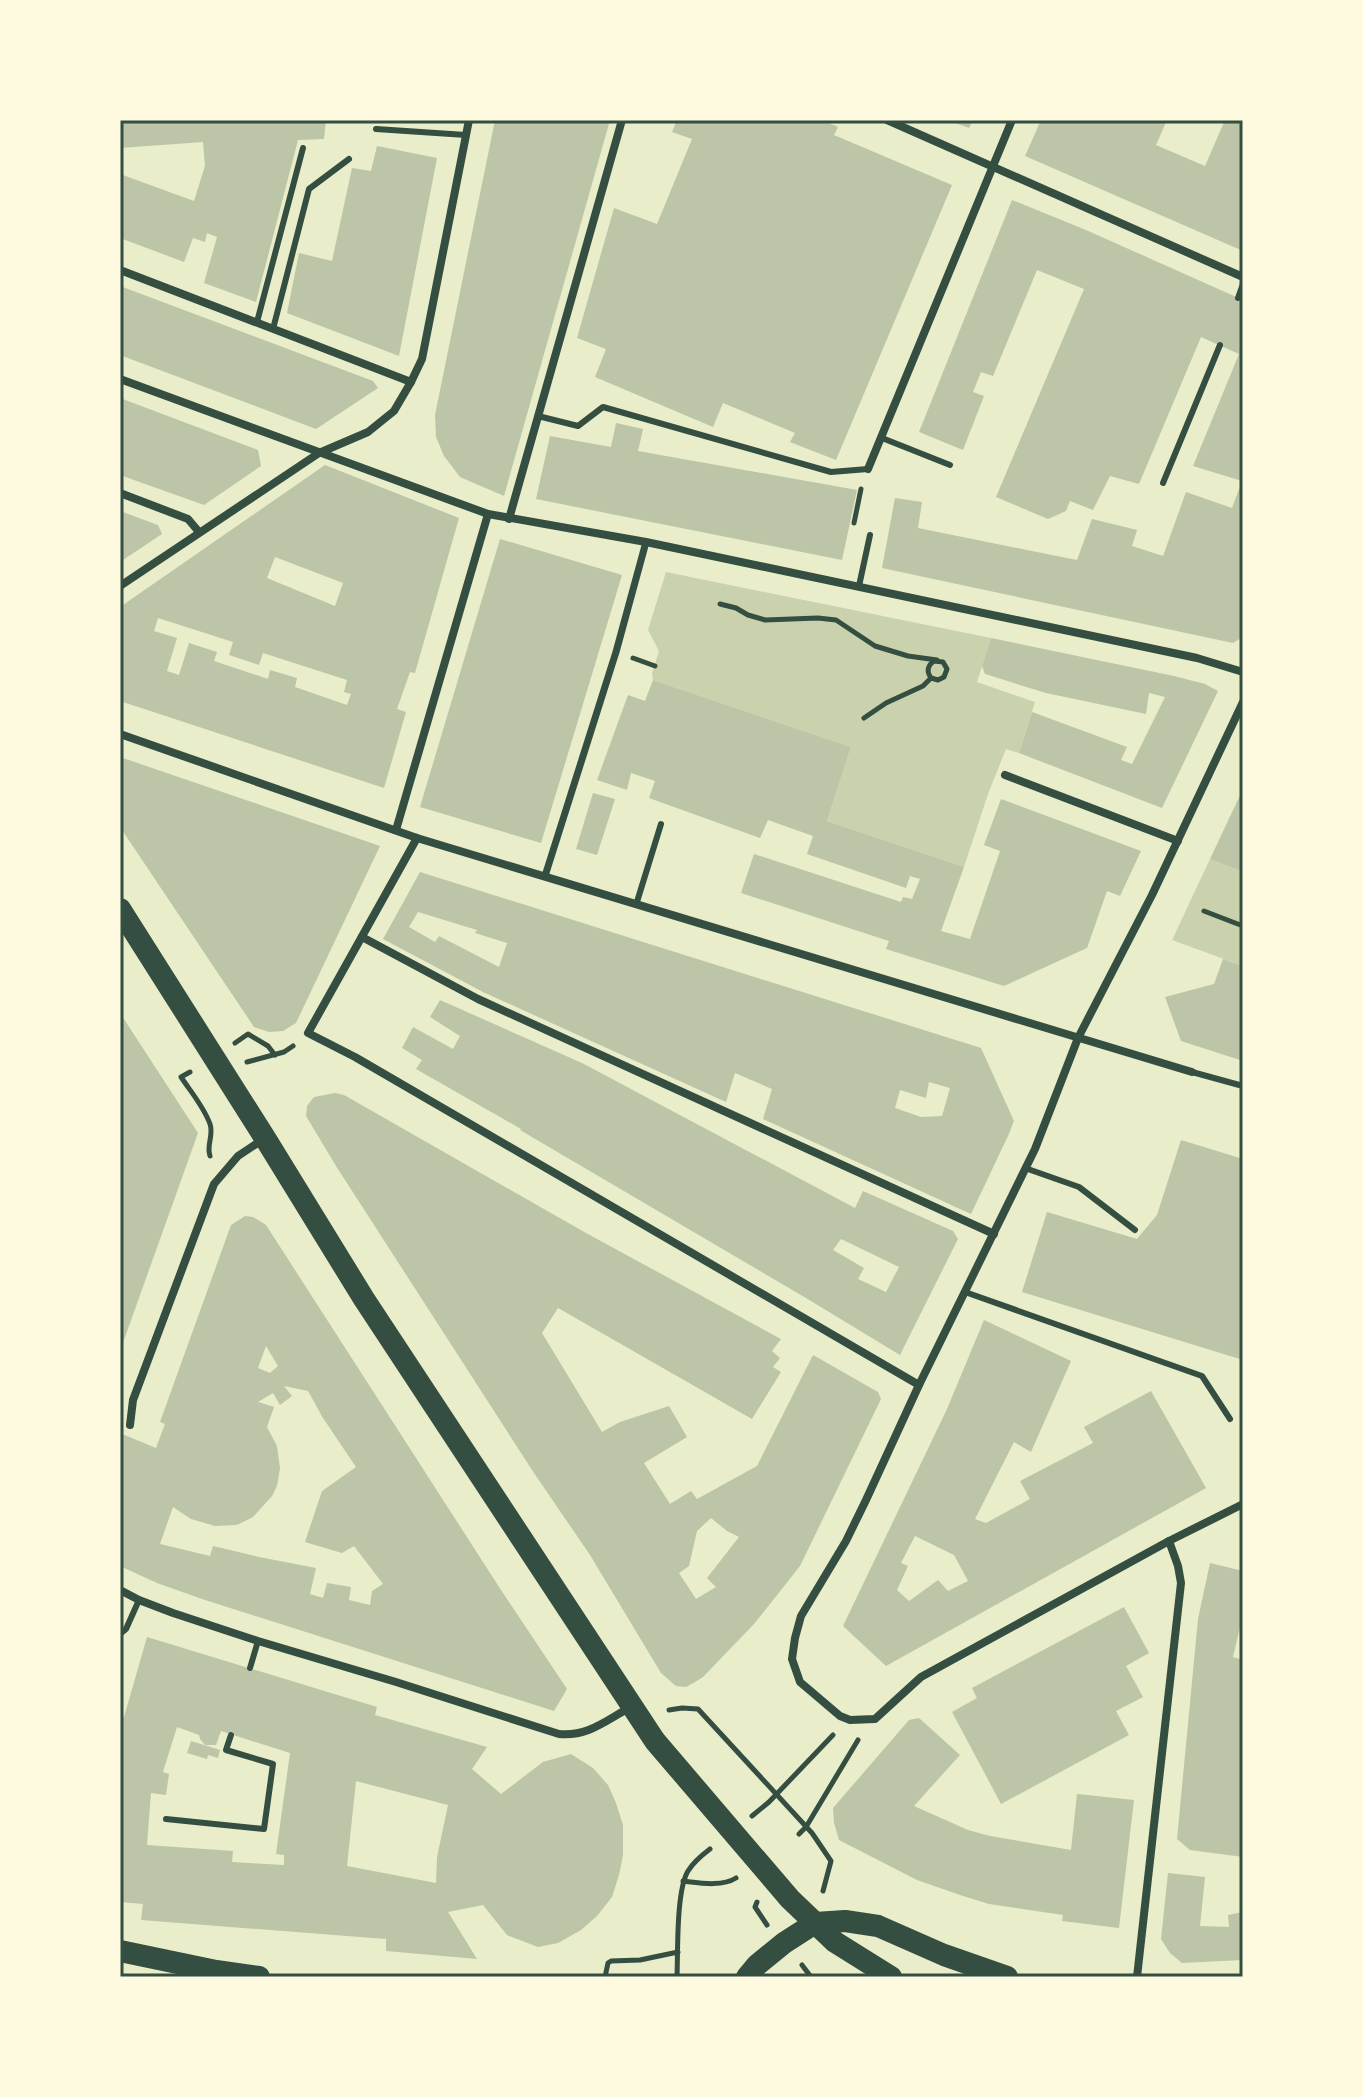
<svg xmlns="http://www.w3.org/2000/svg" width="1363" height="2097" font-family="Figtree,sans-serif">
<style>
.green{fill:#cad2ad}
.building{fill:#bcc5a7;fill-rule:evenodd}
.lines{fill:none;stroke-linecap:round;stroke-linejoin:round}
.path{stroke:#344e41;stroke-width:5}
.service{stroke:#344e41;stroke-width:6}
.pedestrian{stroke:#344e41;stroke-width:7}
.minor{stroke:#344e41;stroke-width:8}
.trunk{stroke:#344e41;stroke-width:22}
.neatline{fill:none;stroke:#344e41;stroke-width:3}
</style>
<rect width="100%" height="100%" fill="#e9edc9"/>
<g class="green">
<path d="M666 572 991 638 977 682 1035 702 1019 753 1006 749 988 794 964 867 827 821 851 747 653 680 652 673 659 651 648 630Z"/>
<path d="M1210 859 1243 872V966L1172 940Z"/>
</g>
<g class="building">
<path d="M120 120H326L324 139 298 140 256 302 204 283 217 237 207 233 205 242 193 238 184 262 120 238V174L194 201 205 166 203 142 120 148Z"/>
<path d="M495 120H610L504 496 460 477 444 456 436 437 435 415Z"/>
<path d="M677 120H822L838 127 834 135 952 185 836 460 790 442 795 433 723 403 713 427 595 377 606 349 577 338 614 208 657 224 692 139 672 132Z"/>
<path d="M948 120H973L969 128Z"/>
<path d="M1041 120H1167L1156 145 1205 166 1225 120H1243V251L1025 156Z"/>
<path d="M377 146 437 158 399 356 287 313 299 253 332 261 352 168 371 171Z"/>
<path d="M1012 200 1086 230 1243 300V637L1233 643 882 568 895 498 922 502 918 528 1077 560 1092 519 1137 530 1132 546 1163 556 1186 492 1232 508 1242 481 1193 466 1239 354 1201 337 1139 484 1110 476 1093 510 1070 501 1066 511 1048 519 996 497 1084 289 1037 270 993 376 981 372 973 392 984 396 963 450 919 432Z"/>
<path d="M120 286 373 381 378 388 316 429 120 355Z"/>
<path d="M120 398 258 450 261 466 204 505 120 475Z"/>
<path d="M616 423 643 429 638 451 857 490 842 560 536 499 550 436 611 447Z"/>
<path d="M325 465 459 518 415 673 410 672 397 709 406 712 384 788 120 701V607ZM275 557 343 583 335 606 267 578ZM158 618 233 642 229 655 259 665 263 653 347 680 344 692 351 694 347 705 295 687 297 678 270 670 268 679 214 661 217 652 189 643 179 675 167 671 177 638 154 631Z"/>
<path d="M120 511 158 525 162 534 120 562Z"/>
<path d="M500 539 622 575 541 843 420 807Z"/>
<path d="M991 638 1174 676 1205 684 1218 691 1162 808 1019 753 1032 712 1127 747 1121 760 1132 764 1165 697 1149 693 1146 714 1046 693 985 674 982 666Z"/>
<path d="M653 680 851 747 827 821 964 867 941 931 970 939 1000 851 984 845 1001 799 1141 851 1120 896 1107 891 1087 948 1004 986 886 949 889 941 741 893 754 854 901 902 903 897 912 899 920 879 910 876 906 888 807 854 813 836 768 820 760 838 649 798 655 781 631 773 627 790 597 780 628 695 645 701Z"/>
<path d="M120 757 380 846 296 1023 283 1031 269 1032 254 1027 120 827Z"/>
<path d="M1243 789V872L1210 859Z"/>
<path d="M593 793 615 799 597 855 576 849Z"/>
<path d="M420 872 981 1048 1014 1121 1008 1136 971 1214 763 1119 772 1089 735 1073 726 1102 483 992 383 939ZM418 912 477 930 475 933 507 943 499 967 439 936 435 942 409 927ZM929 1082 950 1088 942 1116 921 1117 895 1108 900 1090 926 1098Z"/>
<path d="M1223 959 1243 966V1061L1181 1041 1165 997 1214 984Z"/>
<path d="M440 1000 582 1063 855 1208 863 1191 953 1231 958 1239 900 1355 806 1298 520 1130 521 1129 416 1069 422 1060 402 1048 413 1027 453 1049 460 1036 430 1017ZM841 1239 899 1267 886 1292 858 1279 864 1268 833 1250Z"/>
<path d="M120 1013 198 1133 120 1351Z"/>
<path d="M335 1093 344 1095 586 1233 781 1339 772 1351 780 1358 773 1367 781 1372 752 1419 558 1308 542 1333 602 1432 620 1422 669 1406 687 1437 644 1463 670 1504 691 1491 697 1499 757 1466 813 1355 878 1392 881 1399 800 1566 754 1624 703 1677 695 1682 686 1687 676 1686 661 1673 590 1555 534 1473 336 1166 306 1116 307 1106 314 1097ZM711 1518 727 1531 739 1537 707 1578 716 1587 696 1599 679 1573 689 1566 697 1531Z"/>
<path d="M1181 1140 1243 1159V1360L1022 1292 1047 1212 1137 1239 1157 1215Z"/>
<path d="M245 1216 253 1217 266 1225 501 1590 567 1689 554 1711 202 1599 157 1583 120 1566V1439L122 1434 156 1448 165 1424 160 1422 231 1225ZM266 1346 278 1366 270 1373 258 1368ZM284 1386 308 1391 323 1418 356 1467 322 1491 305 1542 342 1553 354 1546 383 1584 372 1591 370 1605 349 1600 351 1587 327 1583 323 1598 310 1594 316 1568 259 1557 213 1546 210 1556 160 1544 173 1507 191 1519 215 1526 237 1525 253 1517 272 1496 277 1486 280 1468 277 1446 267 1427 274 1407 258 1402 273 1393 280 1405 292 1396Z"/>
<path d="M984 1320 1071 1361 1031 1452 1014 1442 975 1519 986 1523 1030 1499 1020 1481 1093 1443 1084 1427 1151 1391 1206 1488 886 1666 843 1626 947 1409ZM915 1536 954 1555 968 1581 948 1591 938 1580 909 1601 897 1590 908 1566 901 1563Z"/>
<path d="M1210 1563 1243 1571V1628L1240 1627 1233 1657 1243 1660V1857L1190 1850 1177 1839 1198 1619Z"/>
<path d="M1124 1607 1149 1653 1126 1666 1143 1697 1116 1711 1129 1735 1001 1804 952 1712 977 1698 972 1688Z"/>
<path d="M147 1637 377 1707 375 1715 487 1747 472 1769 501 1794 543 1762 571 1754 593 1768 608 1785 616 1803 623 1825V1855L619 1875 612 1897 597 1916 581 1930 558 1943 538 1947 507 1935 483 1905 448 1912 477 1959 386 1951V1939L141 1920 143 1904 120 1902V1716L124 1717ZM177 1727 199 1735 200 1739 205 1745H216L221 1731 290 1753 276 1854 284 1855V1865L232 1862 233 1851 147 1845 151 1793 166 1795 169 1774 163 1772ZM356 1781 448 1805 437 1857 436 1883 347 1866Z"/>
<path d="M919 1718 960 1755 914 1806 968 1830 990 1836 1071 1850 1077 1794 1134 1800 1119 1928 1062 1921 1063 1915 989 1904 963 1896 917 1880 839 1840 834 1823 833 1808 909 1720Z"/>
<path d="M191 1741 220 1750 218 1758 208 1755 207 1759 187 1753Z"/>
<path d="M1168 1873 1205 1877 1200 1926 1229 1927 1228 1915 1243 1912V1960L1182 1963 1170 1953 1161 1939Z"/>
</g>
<g class="lines">
<g class="path">
<path d="M854 523 861 489"/>
<path d="M720 604 736 608 748 615 765 620 818 618 836 620 875 646 908 656 937 660"/>
<path d="M633 658 655 666"/>
<path d="M864 718 886 703 923 686 931 678 938 680 944 677 947 669 943 662 934 661C928 665 926 671 931 678"/>
<path d="M1204 911 1243 926"/>
<path d="M235 1043 248 1034 268 1046 275 1055"/>
<path d="M247 1062 284 1052 293 1046"/>
<path d="M190 1072 181 1077C191 1092 204 1107 210 1124 214 1136 206 1145 210 1156"/>
<path d="M669 1710 682 1708 698 1709 812 1833 831 1861 823 1891"/>
<path d="M752 1816 769 1802 833 1735"/>
<path d="M799 1834 806 1827 858 1740"/>
<path d="M683 1881C700 1883 722 1887 736 1878"/>
<path d="M757 1902 755 1907 767 1925"/>
<path d="M802 1965 811 1977"/>
<path d="M605 1977 608 1963 611 1961 640 1960 678 1952"/>
<path d="M677 1977C678 1952 676 1891 688 1871 693 1863 702 1855 710 1849"/>
</g>
<g class="service">
<path d="M376 129 466 135"/>
<path d="M1238 298 1243 284"/>
<path d="M257 322 303 148"/>
<path d="M273 329 309 189 349 159"/>
<path d="M538 416 578 426 603 407 831 472 868 469"/>
<path d="M882 438 950 465"/>
<path d="M1163 483 1220 345"/>
<path d="M859 586 870 535"/>
<path d="M636 905 661 824"/>
<path d="M1192 1072 1243 1086"/>
<path d="M1025 1168 1079 1187 1135 1230"/>
<path d="M965 1292 1202 1376 1230 1419"/>
<path d="M120 1634 126 1629 139 1600"/>
<path d="M250 1668 258 1641"/>
<path d="M166 1819 264 1829 273 1764 226 1750 231 1735"/>
</g>
<path class="pedestrian" d="M545 876 616 652 646 542"/>
<g class="minor">
<path d="M887 120 1243 277"/>
<path d="M120 270 411 382"/>
<path d="M120 379 488 514 646 542 1197 658 1243 672"/>
<path d="M868 469 1012 120"/>
<path d="M120 493 188 519 199 532"/>
<path d="M509 519 622 120"/>
<path d="M120 586 319 453 368 432 394 411 411 382 422 359 469 120"/>
<path d="M1243 702 1152 895 1078 1038 1035 1149 919 1385 866 1500 846 1541 801 1616 795 1638 792 1659 800 1682 840 1716 850 1720 875 1719 921 1677 1169 1541 1243 1504"/>
<path d="M120 734 417 838 1192 1072"/>
<path d="M1005 775 1178 841"/>
<path d="M396 830 488 514"/>
<path d="M417 838 308 1033 355 1057 919 1385"/>
<path d="M362 937 478 999 994 1234"/>
<path d="M130 1425 133 1400 214 1184 238 1156 265 1138"/>
<path d="M120 1590 139 1600 173 1613 258 1641 396 1682 559 1734C587 1737 605 1721 629 1708"/>
<path d="M1137 1977 1181 1583 1178 1566 1169 1541"/>
</g>
<g class="trunk">
<path d="M120 909 265 1138 364 1299 655 1741 790 1899 835 1942 891 1977"/>
<path d="M120 1951 216 1971 259 1977"/>
<path d="M747 1977 757 1965 784 1943 815 1923 845 1921 878 1926 944 1955 1007 1977"/>
</g>
</g>
<rect width="1363" height="2097" fill="none" stroke="#fefae0" stroke-width="244"/>
<rect x="122" y="122" width="1119" height="1853" class="neatline"/>
</svg>
